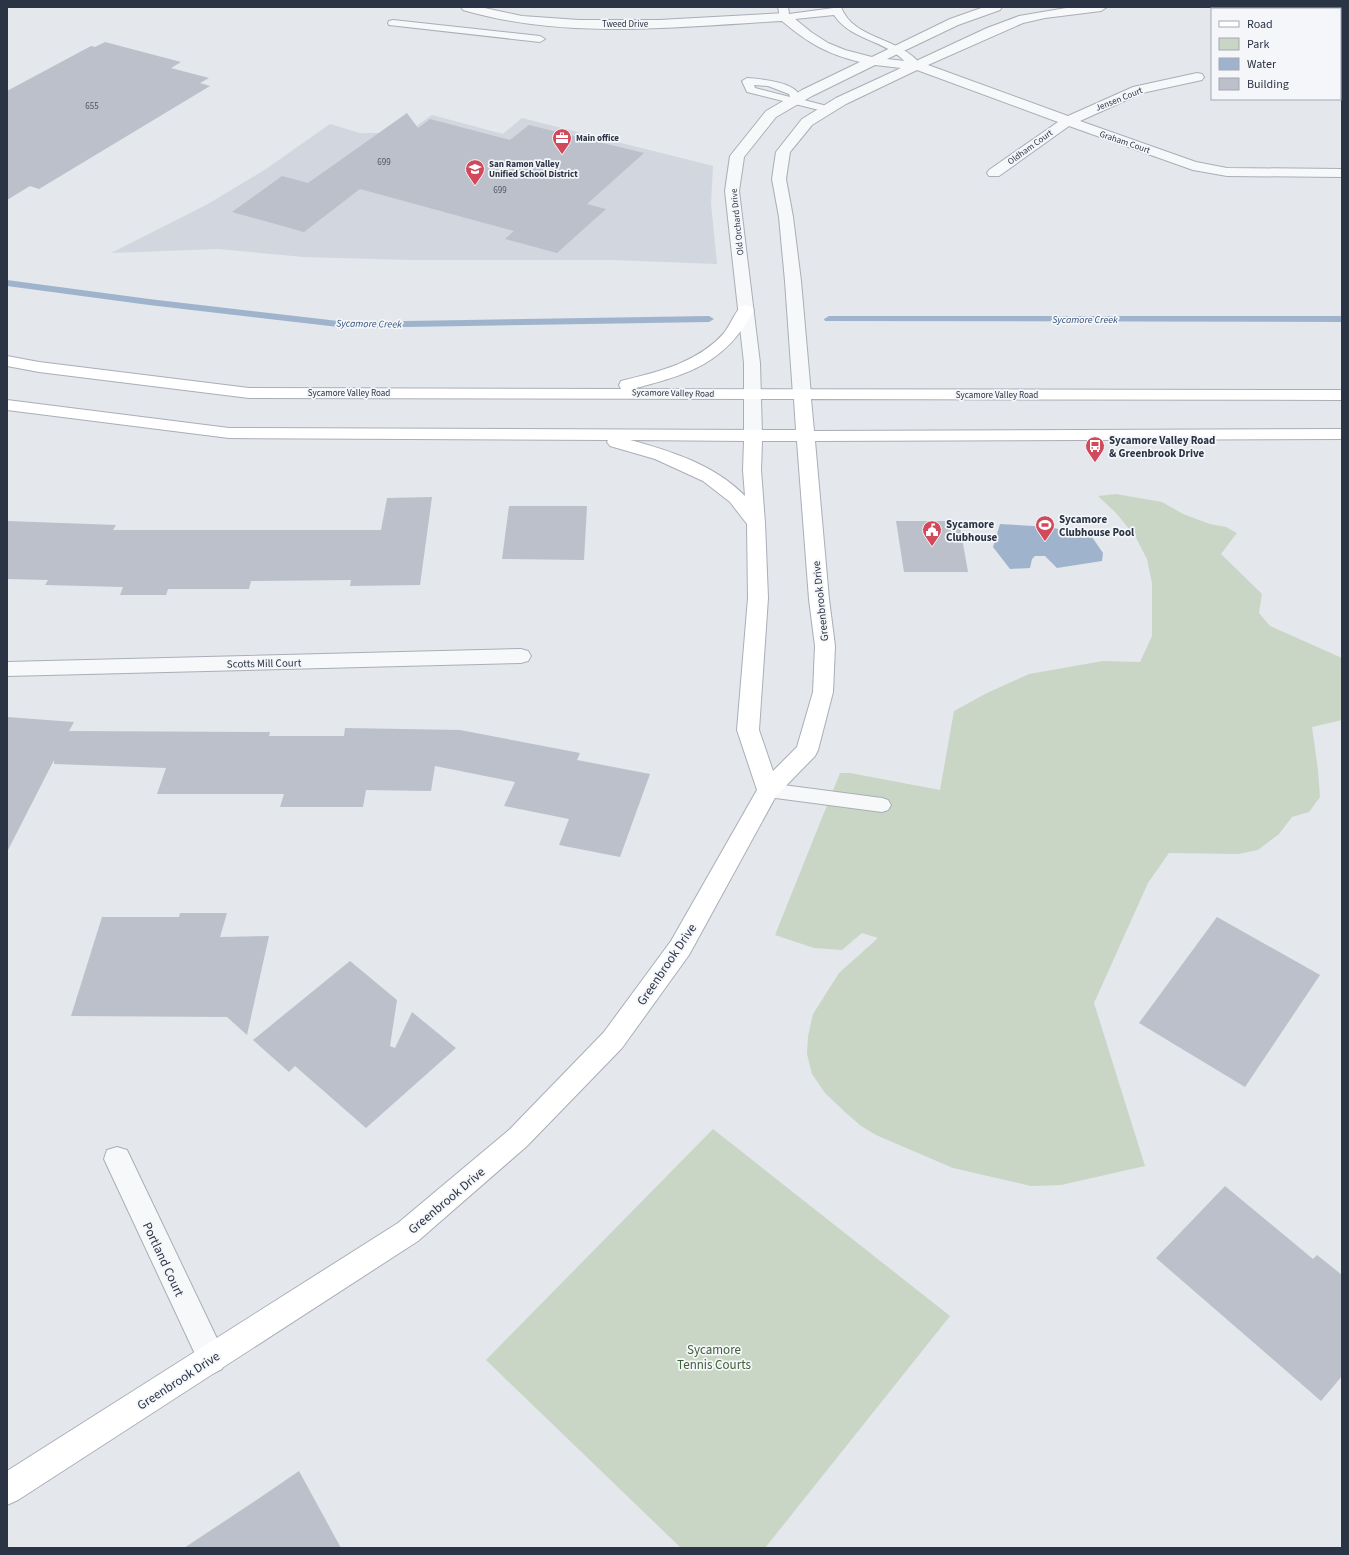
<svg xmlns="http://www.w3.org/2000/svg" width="1349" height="1555" font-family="'Source Sans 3',sans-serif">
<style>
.built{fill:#d2d6de}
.green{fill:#c9d6c5}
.water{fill:#9fb4cc}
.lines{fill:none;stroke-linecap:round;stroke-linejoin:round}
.stream{fill:#9fb4cc;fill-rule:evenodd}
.building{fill:#bbc0ca}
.lane-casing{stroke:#a9aeb7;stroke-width:2}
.street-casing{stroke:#a9aeb7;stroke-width:2}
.secondary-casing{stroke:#a9aeb7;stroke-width:2}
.lane{fill:#f7f8fa;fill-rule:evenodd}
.street{fill:#f7f8fa;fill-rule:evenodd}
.secondary{fill:#fff;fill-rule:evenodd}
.labels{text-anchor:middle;stroke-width:3.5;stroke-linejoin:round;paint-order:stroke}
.far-street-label{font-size:9px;fill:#2b3445;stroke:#f4f6f9}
.number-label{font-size:9px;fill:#4f5766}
.far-poi-label{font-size:9px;font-weight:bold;fill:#2b3445;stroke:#f4f6f9;text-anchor:start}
.far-water-label{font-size:10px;font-style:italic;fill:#34527a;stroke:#f4f6f9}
.poi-label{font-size:11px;font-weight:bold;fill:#2b3445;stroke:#f4f6f9;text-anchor:start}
.street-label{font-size:11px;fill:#2b3445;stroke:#f4f6f9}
.near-street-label{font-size:13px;fill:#2b3445;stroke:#f4f6f9}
.near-park-label{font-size:13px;fill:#3f6138;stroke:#f4f6f9}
</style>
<rect width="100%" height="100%" fill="#e4e7ec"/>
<path class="built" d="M432 115 503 134 522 118 713 166 711 203 717 264 612 260H412L303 257 218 249 111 253 208 204 266 169 330 124 360 133H406Z"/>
<g class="green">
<path d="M1116 494 1162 502 1183 514 1210 524 1226 527 1237 533 1221 554 1262 594 1259 613 1270 626 1342 658V720L1312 727 1318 770 1320 797 1309 812 1292 817 1279 834 1258 850 1238 854 1169 853 1148 883 1094 1003 1145 1166 1061 1185 1031 1186 953 1168 876 1135 861 1126 845 1112 825 1093 812 1074 807 1054 808 1036 813 1014 839 973 878 938 862 933 842 950 814 948 775 935 840 773H850L940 790 954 711 987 693 1029 674 1103 661 1140 662 1152 636V583L1147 559 1135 536 1116 513 1098 496Z"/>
<path d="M713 1129 950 1316 765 1548H681L486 1360Z"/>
</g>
<path class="water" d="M1000 524 1050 527 1092 537 1103 553 1102 561 1057 568 1045 556H1035L1032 559 1030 568 1010 569 993 547Z"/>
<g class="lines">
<g class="stream">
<path d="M7 280 149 299 347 322 709 316 714 319 709 322 347 328 149 305 7 286Z"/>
<path d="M829 316H1342V322L825 321 824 319Z"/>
</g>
</g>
<g class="building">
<path d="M105 42 181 62 171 68 209 78 200 83 210 86 39 189 30 186 7 200V91L91 46 95 47Z"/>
<path d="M407 113 418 128 430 119 510 140 529 125 644 153 587 204 606 209 557 253 505 239 514 231 360 189 304 232 232 212 282 176 308 183Z"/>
<path d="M432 497 420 585 350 586 351 580 251 581 249 589H168L166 595H120L123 587 45 585 48 580 7 579V521L116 525 113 530H381L387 498Z"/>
<path d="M509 506H587L584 560 502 559Z"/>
<path d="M896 521H959L968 572H904Z"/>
<path d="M7 717 74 722 69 731 270 732 269 736H344L345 728 460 730 580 753 577 760 650 774 620 857 559 845 569 819 504 806 515 782 435 766 431 791 366 790 363 807H280L284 794H157L166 768 54 764V760L7 852Z"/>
<path d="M180 913H227L220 937 269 936 247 1035 227 1017 71 1016 102 917H179Z"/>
<path d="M1217 917 1320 975 1245 1087 1139 1023Z"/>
<path d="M350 961 397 1000 390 1046 395 1048 412 1012 456 1048 366 1128 295 1066 289 1072 253 1040Z"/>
<path d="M1225 1186 1313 1259 1317 1255 1342 1275V1376L1321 1401 1156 1258Z"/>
<path d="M299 1471 341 1548H184L255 1501Z"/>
</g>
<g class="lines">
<defs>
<g id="lane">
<path d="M778 7H788L789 14 841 7C853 40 901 37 922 66L921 68C912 70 906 62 900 57 879 39 850 39 834 15L785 20 780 17Z"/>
<path d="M393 20 540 36 545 39 540 42 389 25 388 23 389 21Z"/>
<path d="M747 78C761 79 800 82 800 99L831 107 832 109 827 112 747 92 742 81ZM754 85 768 86 789 94 790 97 755 88Z"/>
<path d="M768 783 882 798 888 800 891 805 888 810 882 812 768 797 762 795 759 790 762 785Z"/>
</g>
<g id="street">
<path d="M461 7H480L522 16 579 20H659L785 13 789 14 811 32 828 43 845 50 872 57 950 19 984 7H1002L1000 10 958 25 887 59 914 62 987 28 1019 16 1072 7H1107L1101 11 1045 18 1023 23 928 65 1068 116 1133 87 1197 73 1202 74 1204 77 1202 80 1142 93 1080 121 1196 162 1227 168 1342 169V177L1227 176 1193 170 1069 126 999 176H989L987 173 989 170 1058 122 917 70 846 104 812 125 790 152 786 179 793 217 801 281 811 395 808 399 802 400 796 399 793 395 785 281 779 217 772 179 776 152 802 119 836 98 901 68 875 65 812 96 776 117 744 157 739 191 760 363 762 435 759 439 753 440 747 439 744 435V363L725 191 730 156 766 111 802 90 860 62C827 54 808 43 782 21 677 27 565 40 463 10Z"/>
<path d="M521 649 528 651 531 656 528 661 521 663 7 676V662Z"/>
<path d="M117 1147 127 1150 222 1349 227 1359 222 1369 212 1374 202 1369 104 1159 107 1150Z"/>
</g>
<path id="secondary" d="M746 305 752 307 754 310C725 364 689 374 633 389L1342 390V400L811 399 814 431 1342 429V439L815 441 829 599 835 646 833 692 818 750 815 756 776 796 689 955 622 1048 527 1146 418 1241 18 1500 7 1505V1471L398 1223 509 1130 604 1032 671 941 757 790 737 730 748 598 747 524 730 502 703 481 655 459 610 446 607 442 608 440 229 438 7 410V400L229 428 796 430 794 399 249 398 39 372 7 366V356L39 362 249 388 621 389 619 385 621 381C657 372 698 363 724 333 730 325 734 315 740 307ZM630 440 744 441 743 470 745 496C715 465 671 451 630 440ZM762 441H797L809 599 815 646 813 692 797 747 773 771 759 730 768 598 765 523 761 470Z"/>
</defs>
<use href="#lane" class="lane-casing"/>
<use href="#street" class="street-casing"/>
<use href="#secondary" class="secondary-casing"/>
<use href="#lane" class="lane"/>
<use href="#street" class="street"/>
<use href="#secondary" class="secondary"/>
</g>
<defs>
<symbol id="office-pin" viewBox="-11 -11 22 30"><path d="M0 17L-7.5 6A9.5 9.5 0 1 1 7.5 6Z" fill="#d1495b" stroke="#f4f6f9"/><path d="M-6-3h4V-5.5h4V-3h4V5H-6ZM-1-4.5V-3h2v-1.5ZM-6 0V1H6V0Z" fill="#fff"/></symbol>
<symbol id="school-pin" viewBox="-11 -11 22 30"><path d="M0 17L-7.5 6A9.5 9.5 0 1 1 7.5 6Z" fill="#d1495b" stroke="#f4f6f9"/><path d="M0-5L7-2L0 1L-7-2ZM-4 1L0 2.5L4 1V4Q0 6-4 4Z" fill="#fff"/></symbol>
<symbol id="bus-pin" viewBox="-11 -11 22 30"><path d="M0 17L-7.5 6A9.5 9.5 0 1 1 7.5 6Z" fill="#d1495b" stroke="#f4f6f9"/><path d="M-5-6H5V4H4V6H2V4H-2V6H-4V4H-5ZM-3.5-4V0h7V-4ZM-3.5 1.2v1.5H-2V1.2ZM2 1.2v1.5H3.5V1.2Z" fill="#fff"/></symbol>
<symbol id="stadium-pin" viewBox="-11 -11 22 30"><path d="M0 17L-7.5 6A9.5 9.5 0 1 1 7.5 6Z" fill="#d1495b" stroke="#f4f6f9"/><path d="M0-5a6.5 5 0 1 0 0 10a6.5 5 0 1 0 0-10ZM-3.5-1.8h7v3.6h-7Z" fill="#fff"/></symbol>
<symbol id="civic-pin" viewBox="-11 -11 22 30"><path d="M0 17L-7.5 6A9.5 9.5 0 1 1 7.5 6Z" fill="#d1495b" stroke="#f4f6f9"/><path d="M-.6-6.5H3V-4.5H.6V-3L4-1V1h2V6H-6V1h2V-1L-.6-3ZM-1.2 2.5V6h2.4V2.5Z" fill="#fff"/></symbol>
</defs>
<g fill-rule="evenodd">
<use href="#office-pin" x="551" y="127" width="22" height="30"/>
<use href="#school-pin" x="464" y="158" width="22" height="30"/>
<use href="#bus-pin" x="1084" y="435" width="22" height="30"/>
<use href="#stadium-pin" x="1034" y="514" width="22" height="30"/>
<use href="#civic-pin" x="921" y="519" width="22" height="30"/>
</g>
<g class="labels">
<g class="far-street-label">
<text x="625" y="27">Tweed Drive</text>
<text transform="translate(1119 99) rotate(-22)" y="3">Jensen Court</text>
<text transform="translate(1125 142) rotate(19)" y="3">Graham Court</text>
<text transform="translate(1030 147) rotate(-36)" y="3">Oldham Court</text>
<text transform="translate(737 222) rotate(-96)" y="3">Old Orchard Drive</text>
<text x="349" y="396">Sycamore Valley Road</text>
<text transform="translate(673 393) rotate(1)" y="3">Sycamore Valley Road</text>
<text x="997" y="398">Sycamore Valley Road</text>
</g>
<g class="number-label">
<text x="92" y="109">655</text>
<text x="384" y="165">699</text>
<text x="500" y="193">699</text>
</g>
<g class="far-poi-label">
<text x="576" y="141">Main office</text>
<text x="489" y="167">San Ramon Valley<tspan x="489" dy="10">Unified School District</tspan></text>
</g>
<g class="far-water-label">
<text x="1085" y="323">Sycamore Creek</text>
<text transform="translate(369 323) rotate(1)" y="4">Sycamore Creek</text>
</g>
<g class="poi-label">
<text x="1109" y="444">Sycamore Valley Road<tspan x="1109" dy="13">&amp; Greenbrook Drive</tspan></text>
<text x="1059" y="523">Sycamore<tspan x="1059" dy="13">Clubhouse Pool</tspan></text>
<text x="946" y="528">Sycamore<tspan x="946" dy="13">Clubhouse</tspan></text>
</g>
<g class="street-label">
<text transform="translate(820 601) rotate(-96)" y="4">Greenbrook Drive</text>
<text transform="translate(264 663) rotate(-1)" y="4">Scotts Mill Court</text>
</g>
<g class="near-street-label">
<text transform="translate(666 964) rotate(-56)" y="5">Greenbrook Drive</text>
<text transform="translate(446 1200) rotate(-40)" y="5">Greenbrook Drive</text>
<text transform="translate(164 1259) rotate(65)" y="5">Portland Court</text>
<text transform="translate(178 1380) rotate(-33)" y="5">Greenbrook Drive</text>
</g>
<g class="near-park-label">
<text x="714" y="1354">Sycamore<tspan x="714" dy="15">Tennis Courts</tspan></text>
</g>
</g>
<rect width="1349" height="1555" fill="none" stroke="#2b3445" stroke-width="16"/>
<rect x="1211" y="8" width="130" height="92" fill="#f4f6f9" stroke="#a4a8b1"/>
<rect x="1219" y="21" width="20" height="6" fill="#ffffff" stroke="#a4a8b1"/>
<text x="1247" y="28" font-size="12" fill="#2b3445">Road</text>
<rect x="1219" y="38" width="20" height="12" fill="#c9d6c5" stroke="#a4a8b1"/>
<text x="1247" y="48" font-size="12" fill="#2b3445">Park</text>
<rect x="1219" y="58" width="20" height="12" fill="#9fb4cc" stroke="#a4a8b1"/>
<text x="1247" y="68" font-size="12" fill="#2b3445">Water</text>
<rect x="1219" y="78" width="20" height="12" fill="#bbc0ca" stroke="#a4a8b1"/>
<text x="1247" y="88" font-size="12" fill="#2b3445">Building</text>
</svg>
